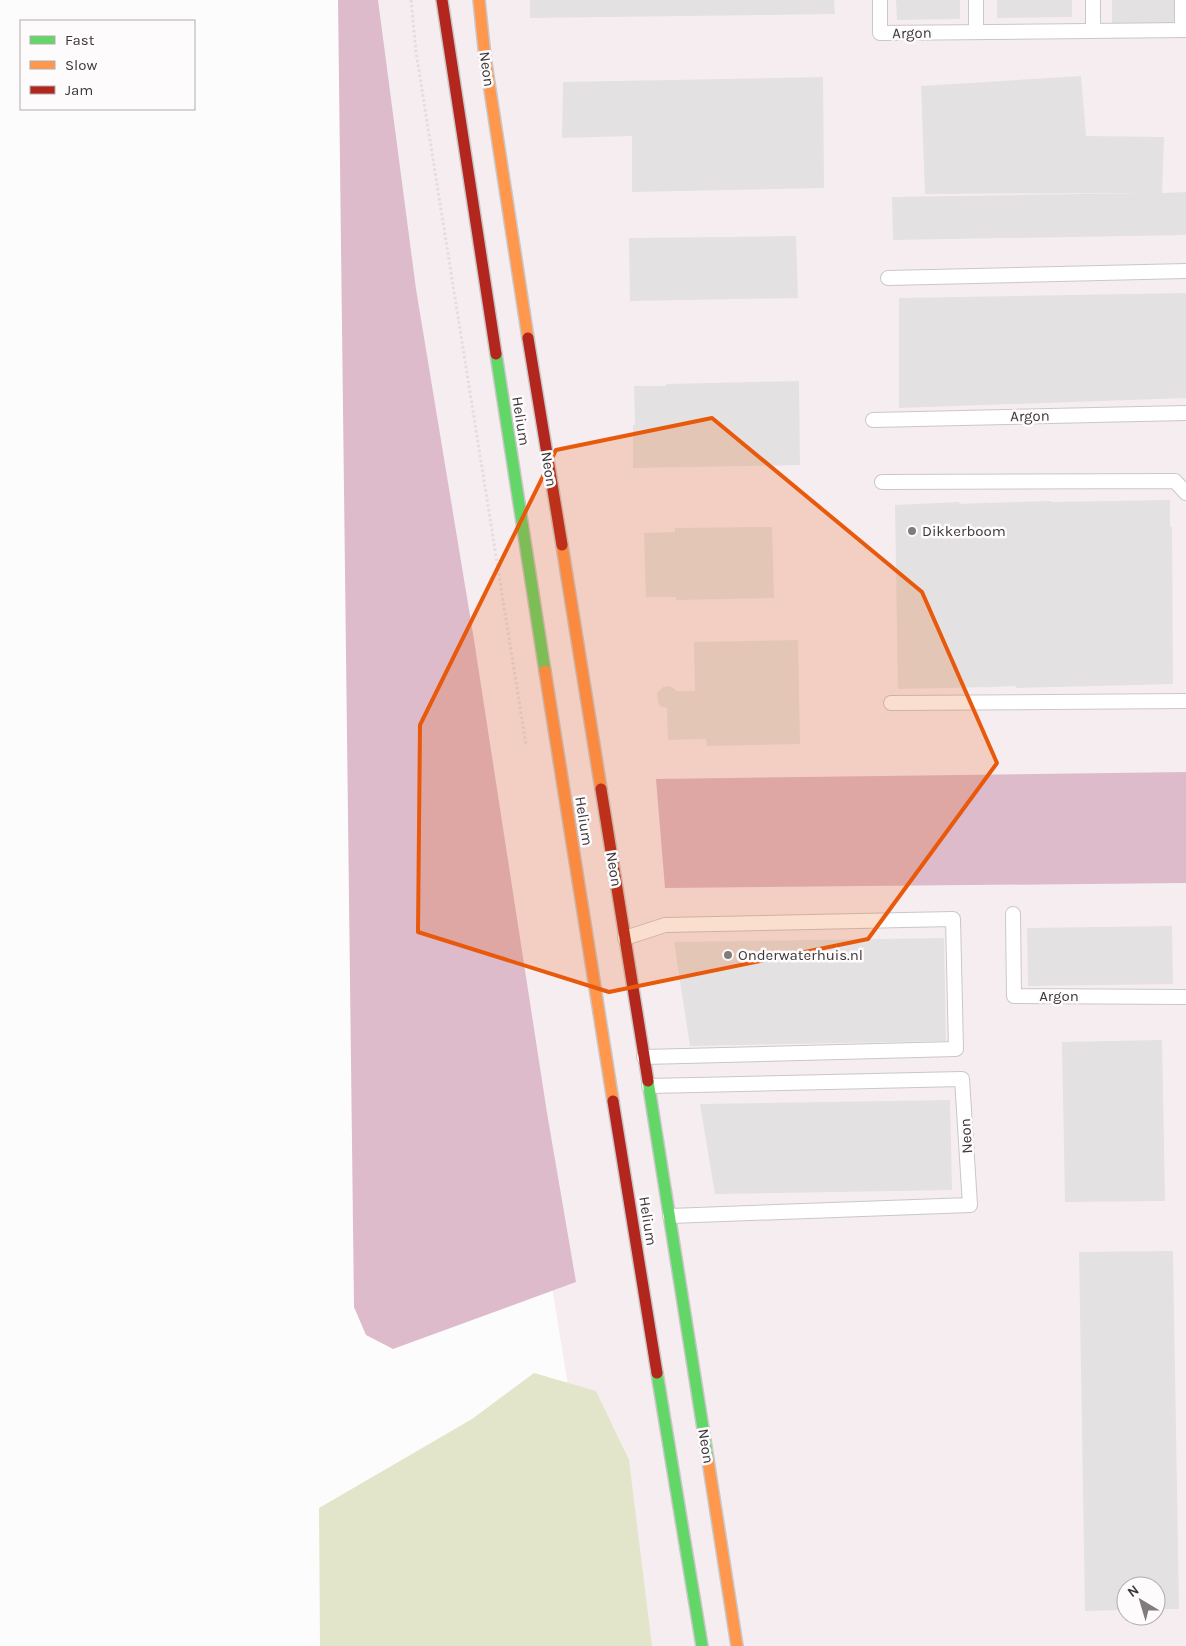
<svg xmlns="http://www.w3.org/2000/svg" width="1186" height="1646" font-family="Karla,sans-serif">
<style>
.built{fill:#f6edf0;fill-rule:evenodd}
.forest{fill:#e3e5ca}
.water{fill:#ddbbca}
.building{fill:#e4e1e2}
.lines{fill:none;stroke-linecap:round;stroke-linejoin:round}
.lane-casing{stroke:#cac7c8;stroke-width:16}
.fast-casing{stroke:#cac7c8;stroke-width:14}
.slow-casing{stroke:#cac7c8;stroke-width:14}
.jam-casing{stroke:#cac7c8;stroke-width:14}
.path{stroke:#dfdfdf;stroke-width:3;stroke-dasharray:2.5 2.5;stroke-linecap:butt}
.lane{stroke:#fff;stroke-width:14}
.fast{stroke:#63d668;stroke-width:11}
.slow{stroke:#ff974d;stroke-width:11}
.jam{stroke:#b3261e;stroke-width:11}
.marked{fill:#e8590c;fill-opacity:0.2;stroke:#e8590c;stroke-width:4;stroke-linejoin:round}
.poi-dot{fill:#807b7d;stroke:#fefbfc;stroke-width:2}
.labels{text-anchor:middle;stroke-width:5;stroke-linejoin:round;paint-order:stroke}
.street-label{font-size:15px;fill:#3c3638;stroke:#fefbfc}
.poi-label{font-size:15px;fill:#3c3638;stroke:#fefbfc;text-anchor:start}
</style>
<rect width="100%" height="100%" fill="#fdfcfc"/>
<path class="built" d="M344 0H1186V1646H610ZM1126 1586H1156V1616H1126Z"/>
<path class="forest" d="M534 1373 596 1391 629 1460 652 1646H320L319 1508 472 1419Z"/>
<g class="water">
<path d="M338 0H378L416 289 474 640 547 1113 576 1282 393 1349 366 1335 354 1307Z"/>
<path d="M1186 772V883L665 888 656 779Z"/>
</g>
<g class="building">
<path d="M530 0H834L835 14 530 18Z"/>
<path d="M896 0H960V19L897 20Z"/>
<path d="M997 0H1072V17L997 18Z"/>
<path d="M1112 0H1174V23L1112 24Z"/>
<path d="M1081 76 1086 136 1164 137 1162 193 1186 192V235L893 240 892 197 1151 193 925 194 921 86Z"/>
<path d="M823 77 824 188 632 192V136L562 138 563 82Z"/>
<path d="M796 236 798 298 630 301 629 238Z"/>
<path d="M1186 293V398L899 408V298Z"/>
<path d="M799 381 800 465 633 468V425H635L634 386H666V384Z"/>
<path d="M1170 500V527H1172L1173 684 1016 688V686L991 687 989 688 988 687 898 689 895 505 960 502 959 504 985 503V502L988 503 1051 501V502Z"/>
<path d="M772 527 774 598 676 600V597H646L644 533 675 532V528Z"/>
<path d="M798 640 800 744 707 746 706 739 668 740 667 708 660 706 658 702 657 693 663 687 668 686 672 687 677 691H695L694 642Z"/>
<path d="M1172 926 1173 984 1028 986 1027 928Z"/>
<path d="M944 938 946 1041 690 1046 674 942Z"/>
<path d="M1162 1040 1165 1201 1065 1202 1062 1042Z"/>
<path d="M950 1100 952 1190 715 1194 700 1104Z"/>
<path d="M1173 1251 1179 1609H1156V1586H1126V1610L1085 1611 1079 1252Z"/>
</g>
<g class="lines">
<defs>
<g id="lane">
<path d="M880 0V33L1186 30"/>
<path d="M976 0V32"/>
<path d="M1093 0V31"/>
<path d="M1182 0V30"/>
<path d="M888 278 1186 271"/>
<path d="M873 420 1186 413"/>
<path d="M882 482 1175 481 1186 493"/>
<path d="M891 703 1186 701"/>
<path d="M1013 914 1014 996 1186 997"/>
<path d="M625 938 665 925 953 919 956 1049 644 1057"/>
<path d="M649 1086 962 1079 970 1205 670 1216"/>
</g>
<g id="fast">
<path d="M496 354 545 671"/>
<path d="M648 1081 708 1460"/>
<path d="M657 1373 702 1646"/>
</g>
<g id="slow">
<path d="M479 0 485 57 528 338"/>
<path d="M562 545 601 789"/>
<path d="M545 671 613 1101"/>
<path d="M708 1460 737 1646"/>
</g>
<g id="jam">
<path d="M442 0 496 354"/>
<path d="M528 338 562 545"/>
<path d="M601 789 648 1081"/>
<path d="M613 1101 657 1373"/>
</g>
</defs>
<use href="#lane" class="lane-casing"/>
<use href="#fast" class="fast-casing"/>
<use href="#slow" class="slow-casing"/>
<use href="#jam" class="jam-casing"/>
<path class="path" d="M411 0 416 52 526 745"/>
<use href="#lane" class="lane"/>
<use href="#fast" class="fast"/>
<use href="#slow" class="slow"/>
<use href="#jam" class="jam"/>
</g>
<path class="marked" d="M712 418 922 592 997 763 868 939 609 992 418 932 420 725 556 450Z"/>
<g class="poi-dot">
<circle cx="912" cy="531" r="5"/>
<circle cx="728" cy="955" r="5"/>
</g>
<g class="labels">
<g class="street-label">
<text transform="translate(912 33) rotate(-1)" y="5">Argon</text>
<text transform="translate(487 69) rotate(82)" y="5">Neon</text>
<text transform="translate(1030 416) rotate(-1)" y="5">Argon</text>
<text transform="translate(521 421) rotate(81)" y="5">Helium</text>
<text transform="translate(549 469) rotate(81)" y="5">Neon</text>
<text transform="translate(584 821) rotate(81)" y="5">Helium</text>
<text transform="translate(614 869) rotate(81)" y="5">Neon</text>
<text x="1059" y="1001">Argon</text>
<text transform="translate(966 1136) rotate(-94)" y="5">Neon</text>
<text transform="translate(648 1221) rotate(81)" y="5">Helium</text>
<text transform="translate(706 1446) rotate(81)" y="5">Neon</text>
</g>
<g class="poi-label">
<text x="922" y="536">Dikkerboom</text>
<text x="738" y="960">Onderwaterhuis.nl</text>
</g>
</g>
<rect x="20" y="20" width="175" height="90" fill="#fefbfc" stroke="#b0acae"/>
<rect x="30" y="36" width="25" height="8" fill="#63d668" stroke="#b0acae"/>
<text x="65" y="45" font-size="15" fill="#3c3638">Fast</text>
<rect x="30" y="61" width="25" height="8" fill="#ff974d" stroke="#b0acae"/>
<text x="65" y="70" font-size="15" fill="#3c3638">Slow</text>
<rect x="30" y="86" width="25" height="8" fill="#b3261e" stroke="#b0acae"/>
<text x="65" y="95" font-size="15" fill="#3c3638">Jam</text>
<g transform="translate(1141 1601) rotate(322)"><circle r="24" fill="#fefbfc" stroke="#b0acae"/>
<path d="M0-4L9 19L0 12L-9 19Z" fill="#807b7d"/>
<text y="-8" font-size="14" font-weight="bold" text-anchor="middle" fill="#3c3638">N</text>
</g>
</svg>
